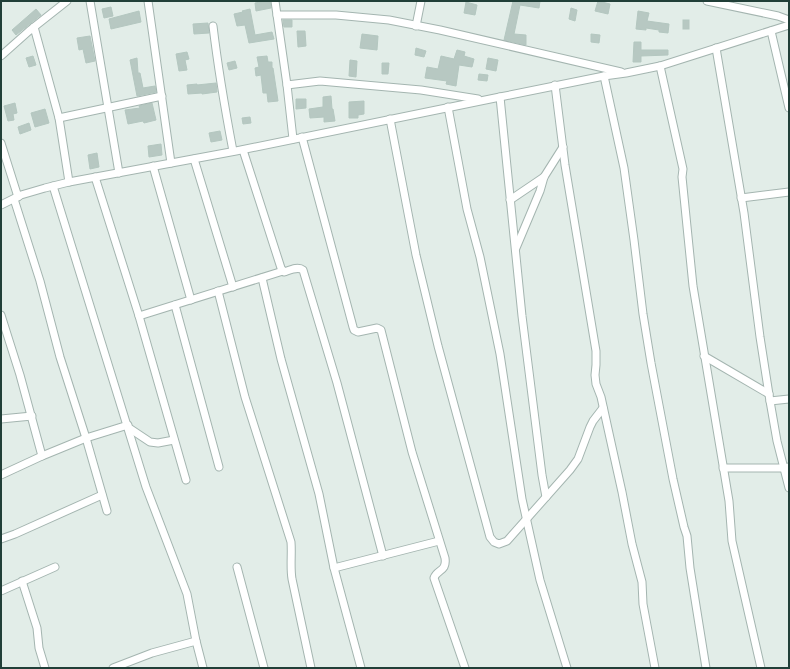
<svg xmlns="http://www.w3.org/2000/svg" width="790" height="669" font-family="'Noto Sans',sans-serif">
<style>
.building{fill:#b7c8c2;stroke:#b4c7c0}
.lines{fill:none;stroke-linecap:round;stroke-linejoin:round}
.minor-casing{stroke:#a4b5b0;stroke-width:9}
.minor{stroke:#fff;stroke-width:7}
</style>
<rect width="100%" height="100%" fill="#e2ede8"/>
<g class="building">
<path d="M265 1H270L271 8 256 11 255 3Z"/>
<path d="M513 1H540L539 8 520 5 514 34 526 35V45L504 40Z"/>
<path d="M598 1 610 4 608 14 595 11Z"/>
<path d="M466 2 477 5 475 15 464 13Z"/>
<path d="M111 7 113 16 104 18 102 9Z"/>
<path d="M571 8 577 10 575 21 569 19Z"/>
<path d="M36 9 41 15 16 35 12 30Z"/>
<path d="M250 9 255 35 272 32 274 39 249 43 245 25 237 26 234 14 243 12 242 11Z"/>
<path d="M139 11 141 22 111 29 109 19Z"/>
<path d="M638 11 649 13 647 21 669 24 668 33 659 32V30L646 28V30L636 29Z"/>
<path d="M283 20H292V27H284Z"/>
<rect x="683" y="20" width="6" height="9"/>
<path d="M208 23 209 33 194 34 193 24Z"/>
<path d="M297 31H305L306 46 298 47Z"/>
<path d="M362 34 378 36 377 50 360 48Z"/>
<path d="M591 34 600 35 599 43 591 42Z"/>
<path d="M90 36 95 61 86 63 83 49 79 50 77 38Z"/>
<path d="M634 42H641V50H668V55L641 56V62H633Z"/>
<path d="M416 48 426 51 424 57 415 55Z"/>
<path d="M457 50 465 52 464 56 474 59 472 67 459 65 456 86 446 84 447 81 425 78 427 67 438 69 441 56 454 59Z"/>
<path d="M187 52 189 59 185 60 187 70 179 71 176 54Z"/>
<path d="M33 56 36 65 29 67 26 58Z"/>
<path d="M267 56 268 62H272V68H273L278 101 268 102 267 93H263L261 75 256 76 255 68 259 67 257 57Z"/>
<path d="M137 58 138 73H140L143 88 155 86 156 92 137 96 130 60Z"/>
<path d="M488 58 498 60 496 71 486 69Z"/>
<path d="M350 60 357 61 356 77 349 76Z"/>
<path d="M235 61 237 68 229 70 227 63Z"/>
<path d="M382 63H389L388 74H382Z"/>
<path d="M479 74 488 75 487 81 478 80Z"/>
<path d="M216 83 217 92 202 94V93L188 94 187 85 197 84V85Z"/>
<path d="M331 96 332 109H333L335 121 324 122V117L310 118 309 109 323 107V97Z"/>
<path d="M296 99H306V108L296 109Z"/>
<path d="M364 101V114L358 115V118H349V102Z"/>
<path d="M15 103 17 113 13 114 14 120 8 121 4 106Z"/>
<path d="M152 103 156 120 144 123 143 121 128 124 125 110 140 108 139 106Z"/>
<path d="M45 109 49 123 35 127 31 113Z"/>
<path d="M250 117 251 123 243 124 242 118Z"/>
<path d="M29 123 31 130 20 134 18 127Z"/>
<path d="M220 131 222 140 211 142 209 133Z"/>
<path d="M161 144 162 155 149 157 148 146Z"/>
<path d="M97 153 99 167 90 169 88 155Z"/>
</g>
<g class="lines">
<defs>
<g id="minor">
<path d="M90 1 119 173"/>
<path d="M148 1 171 163"/>
<path d="M275 1 287 85 293 139"/>
<path d="M707 1 778 16 789 20"/>
<path d="M277 15H336L389 20 440 30 621 72"/>
<path d="M213 26C218 68 225 109 233 151"/>
<path d="M416 26 421 1"/>
<path d="M34 27 59 118 69 182"/>
<path d="M771 31 789 108"/>
<path d="M716 48 744 213 760 337 770 401 777 441 789 488"/>
<path d="M1 56 29 31 67 1"/>
<path d="M660 66 683 169 682 177 693 286 729 501 732 541 761 668"/>
<path d="M604 76 624 168 634 240 643 314 651 363 673 479 684 527 687 536 690 568 706 668"/>
<path d="M287 85 320 81 421 90 478 99"/>
<path d="M555 85 565 165 596 351V365L595 375 596 384 601 397 612 447 622 492 632 544 642 582 643 604 655 668"/>
<path d="M500 97 522 316 542 475 546 497"/>
<path d="M448 107 467 209 480 257 500 354 522 499 540 580 567 668"/>
<path d="M59 118 162 96"/>
<path d="M390 119 416 255 438 346 490 537 494 542 499 544 507 541 570 470 578 459 590 427 593 421 603 408"/>
<path d="M302 137 353 327 354 330 358 332 377 328 381 330 412 452 445 558C447 572 437 569 434 578L465 668"/>
<path d="M1 143 18 197"/>
<path d="M243 150 281 268 284 272C290 270 298 266 303 270L337 383 383 556"/>
<path d="M194 159 233 287"/>
<path d="M153 166 191 300"/>
<path d="M95 177 139 316 186 480"/>
<path d="M53 186 146 487 187 594 196 641 203 668"/>
<path d="M741 198 789 192"/>
<path d="M14 199 40 281 60 357 86 438 107 511"/>
<path d="M510 200 544 177"/>
<path d="M1 205 21 195 45 188 69 182 236 151 500 97 604 76 626 73 660 66 789 25"/>
<path d="M516 248 540 191 544 177 563 147"/>
<path d="M262 278 281 359 319 494 334 568 361 668"/>
<path d="M218 291 245 397 291 542C292 554 290 567 292 579L311 668"/>
<path d="M175 305 219 467"/>
<path d="M1 315 20 375 42 456"/>
<path d="M139 316 283 271"/>
<path d="M704 356 769 394"/>
<path d="M770 401 789 399"/>
<path d="M1 419 32 416"/>
<path d="M129 428 150 442 158 443 174 440"/>
<path d="M723 468H784L789 467"/>
<path d="M1 475 42 456 86 438 128 425"/>
<path d="M1 539 15 534 102 495"/>
<path d="M237 567 264 668"/>
<path d="M334 568 439 541"/>
<path d="M22 581 37 628 39 648 45 668"/>
<path d="M1 591 55 567"/>
<path d="M113 668 152 653 196 641"/>
</g>
</defs>
<use href="#minor" class="minor-casing"/>
<use href="#minor" class="minor"/>
</g>
<rect width="790" height="669" fill="none" stroke="#213f38" stroke-width="4"/>
</svg>
